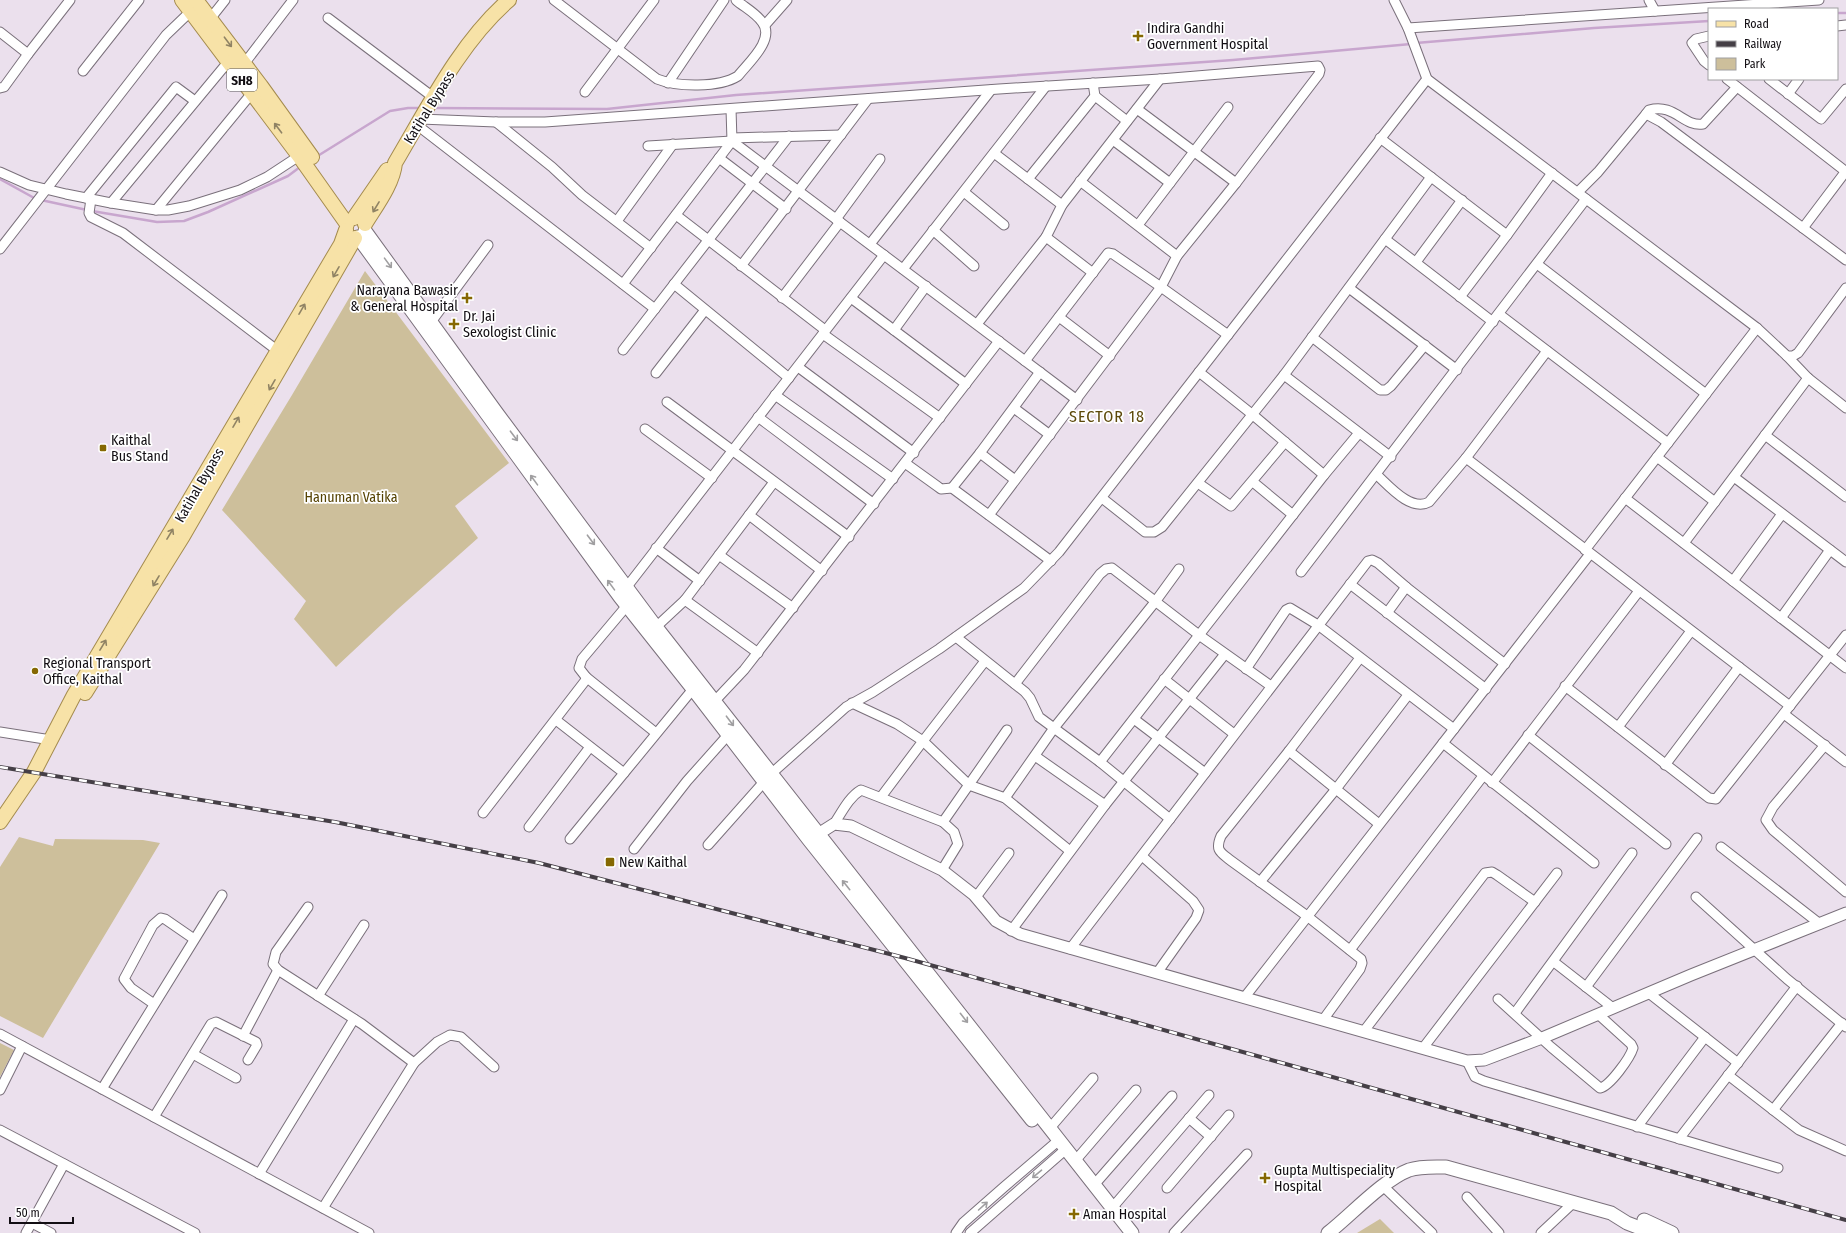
<svg xmlns="http://www.w3.org/2000/svg" width="1846" height="1233" font-family="'Fira Sans Condensed',sans-serif">
<style>
.park{fill:#cdbf9b}
.lines{fill:none;stroke-linecap:round;stroke-linejoin:round}
.stream{stroke:#c8a6ce;stroke-width:2.5}
.minor-casing{stroke:#7a707b;stroke-width:11}
.tertiary-casing{stroke:#7a707b;stroke-width:13}
.secondary-casing{stroke:#7a707b;stroke-width:15}
.primary-casing{stroke:#a48b4e;stroke-width:16}
.minor{stroke:#fff;stroke-width:9}
.tertiary{stroke:#fff;stroke-width:11}
.secondary{stroke:#fff;stroke-width:13}
.primary{stroke:#f7e2a7;stroke-width:14}
.rail-casing{stroke:#453f46;stroke-width:4}
.rail{stroke:#fff;stroke-width:2.5;stroke-dasharray:8;stroke-linecap:butt}
.oneway{stroke:#908364}
.oneway2{stroke:#a09fa1}
.poi-dot{fill:#856802;stroke:#fff;stroke-width:1.5}
.labels{text-anchor:middle;stroke-width:3.5;stroke-linejoin:round;paint-order:stroke}
.shield{fill:#fff;stroke:#59565a;stroke-width:1}
.shield-label{font-size:13px;font-weight:bold;fill:#120e13}
.poi-label{font-size:14px;fill:#120e13;stroke:#fff;text-anchor:start}
.street-label{font-size:14px;fill:#120e13;stroke:#fff}
.park-label{font-size:14px;fill:#554202;stroke:#fff}
.quarter-label{font-size:16px;letter-spacing:1px;fill:#5d490a;stroke:#fff}
</style>
<rect width="100%" height="100%" fill="#ebe0ed"/>
<g class="park">
<path d="M365 271 509 463 455 506 478 538 398 609 336 667 294 619 306 601 222 510 292 395Z"/>
<path d="M19 837 53 846 55 839 143 840 160 843 43 1038 0 1016V867Z"/>
<path d="M0 1043 14 1050 0 1077Z"/>
<path d="M1380 1219 1394 1233H1357Z"/>
</g>
<g class="lines">
<g class="stream">
<path d="M1837 13H1846"/>
<path d="M1416 43 1594 28 1709 21"/>
<path d="M433 108 607 109 736 95 1233 60 1411 44"/>
<path d="M316 157 390 111 408 108H422"/>
<path d="M0 179 36 199"/>
<path d="M41 200 87 210"/>
<path d="M92 211 157 222 184 221 208 212 288 176 300 167"/>
</g>
<defs>
<g id="minor">
<path d="M554 0 657 79C677 87 719 88 738 76 748 63 776 39 762 22 756 13 744 7 736 0"/>
<path d="M1394 0 1408 28 1427 79 1757 328 1787 356H1793L1798 353 1846 288"/>
<path d="M1649 0 1655 11"/>
<path d="M328 18 433 97"/>
<path d="M210 19 225 0"/>
<path d="M765 25 787 0"/>
<path d="M1837 26 1846 25"/>
<path d="M1408 28 1819 0"/>
<path d="M0 32 28 54 70 0"/>
<path d="M1709 36 1696 39 1692 43 1704 61 1709 65"/>
<path d="M244 64 293 0"/>
<path d="M83 71 139 0"/>
<path d="M1727 79 1845 171"/>
<path d="M1769 79 1821 119 1846 89"/>
<path d="M668 83 724 0"/>
<path d="M1737 87 1703 124C1683 127 1675 103 1649 110L1646 114 1661 122 1846 260"/>
<path d="M0 88 4 87 28 54"/>
<path d="M585 92 654 0"/>
<path d="M1788 94 1799 79"/>
<path d="M1095 96 1127 121"/>
<path d="M731 109 732 141 1077 400"/>
<path d="M1137 109 1236 183"/>
<path d="M420 119 496 122H545L999 89 1160 79 1318 66 1320 70 1319 74 1236 183 1177 256 1161 287 989 515"/>
<path d="M496 122 552 167 582 195 651 248"/>
<path d="M417 125 655 309"/>
<path d="M732 138 841 135"/>
<path d="M1380 138 1507 235 1460 297"/>
<path d="M1113 140 1170 183"/>
<path d="M648 146 732 141"/>
<path d="M994 153 1062 205"/>
<path d="M719 158 786 209"/>
<path d="M0 172 29 185 66 194 111 203 156 210H168L189 206 240 190 267 177 299 156"/>
<path d="M1028 179 1095 96 1093 83"/>
<path d="M1080 181 1177 256"/>
<path d="M964 192 1004 225"/>
<path d="M1578 192 1598 172 1646 114"/>
<path d="M86 198 176 87 195 101"/>
<path d="M91 199 89 213 91 217 123 233 278 351"/>
<path d="M111 203 228 62"/>
<path d="M156 210 252 93"/>
<path d="M676 215 825 330"/>
<path d="M836 219 880 159"/>
<path d="M617 221 673 144"/>
<path d="M1138 225 1228 107"/>
<path d="M1803 228 1846 171"/>
<path d="M933 230 974 266"/>
<path d="M1507 235 1552 173"/>
<path d="M1046 237 1062 205 1160 79"/>
<path d="M1385 239 1493 322"/>
<path d="M870 244 991 90"/>
<path d="M0 249 166 35 191 11"/>
<path d="M1416 262 1462 200"/>
<path d="M1537 264 1706 394"/>
<path d="M741 266 868 99"/>
<path d="M903 269 1046 86"/>
<path d="M623 284 732 141"/>
<path d="M674 284 789 378"/>
<path d="M1349 288 1457 370"/>
<path d="M782 298 840 222"/>
<path d="M851 298 966 384"/>
<path d="M1499 314 1668 443"/>
<path d="M1059 317 1110 356"/>
<path d="M431 322 488 245"/>
<path d="M977 324 1046 237 1093 273"/>
<path d="M894 330 926 286"/>
<path d="M823 334 940 418"/>
<path d="M1312 337 1380 390H1386L1391 386 1425 345"/>
<path d="M623 350 789 136"/>
<path d="M1787 356 1808 378 1846 408"/>
<path d="M1025 361 1108 253 1113 254 1161 287 1228 335"/>
<path d="M798 367 914 453"/>
<path d="M1199 372 1253 415 1324 475"/>
<path d="M656 373 705 310"/>
<path d="M1284 375 1391 457"/>
<path d="M775 395 893 479"/>
<path d="M667 402 849 537"/>
<path d="M1014 408 1050 435"/>
<path d="M758 417 874 504"/>
<path d="M645 429 712 478"/>
<path d="M1765 435 1846 497"/>
<path d="M980 453 1015 480"/>
<path d="M1657 457 1715 502"/>
<path d="M1466 458 1790 706"/>
<path d="M905 463 937 486 941 489 952 488 1051 561"/>
<path d="M1377 475C1389 486 1411 512 1429 502L1466 458 1547 351"/>
<path d="M1734 477 1846 562"/>
<path d="M1253 482 1293 515"/>
<path d="M1198 483 1231 506 1285 442"/>
<path d="M952 488 980 453 1040 372"/>
<path d="M1102 498 1145 532H1154L1162 527 1284 375 1431 177"/>
<path d="M1625 498 1846 668"/>
<path d="M749 515 822 571"/>
<path d="M1684 543 1808 378"/>
<path d="M656 548 700 581"/>
<path d="M1585 550 1757 328"/>
<path d="M1590 554 1443 743 1594 863"/>
<path d="M719 555 793 608"/>
<path d="M1301 572 1586 199"/>
<path d="M1733 581 1782 514"/>
<path d="M1350 584 1486 689"/>
<path d="M626 588 884 255"/>
<path d="M685 600 758 653"/>
<path d="M1387 613 1406 587"/>
<path d="M1781 618 1830 550"/>
<path d="M656 627 685 600 774 482"/>
<path d="M956 637 1025 692 1030 698 1039 717 1100 762 1170 819"/>
<path d="M985 661 923 741 969 785 1005 798 1070 851"/>
<path d="M1246 669 1286 610 1290 608 1318 625 1454 729"/>
<path d="M586 677 656 733"/>
<path d="M1164 679 1234 734"/>
<path d="M1015 684 1100 574 1106 569 1112 568 1199 635 1271 686"/>
<path d="M1565 686 1709 798 1716 799 1846 635"/>
<path d="M852 703 897 724 923 741 881 797"/>
<path d="M711 705 744 670 999 341"/>
<path d="M1784 714 1846 762"/>
<path d="M1134 719 1205 773"/>
<path d="M556 720 624 773 693 689"/>
<path d="M1618 727 1691 631"/>
<path d="M0 732 51 740"/>
<path d="M1528 735 1666 844"/>
<path d="M1825 745 1773 807 1766 820 1773 830 1846 892"/>
<path d="M1289 751 1379 824"/>
<path d="M1035 756 1105 805"/>
<path d="M1100 762 1324 475 1359 433"/>
<path d="M1665 765 1739 667"/>
<path d="M1492 783 1639 591"/>
<path d="M1005 798 1054 728 1155 602 1179 569"/>
<path d="M483 813 585 681 586 677 579 668 582 659 630 602"/>
<path d="M943 822 1007 730"/>
<path d="M834 824C842 812 849 797 861 790L943 822 954 832 958 844 942 870"/>
<path d="M529 827 590 747"/>
<path d="M570 839 624 773"/>
<path d="M708 845 771 774 846 707 873 692 939 649 1024 588 1059 552 1427 79"/>
<path d="M1721 847 1820 924"/>
<path d="M634 849 687 781 728 735"/>
<path d="M1142 856 1193 901 1199 910 1196 918 1157 973"/>
<path d="M1260 882 1336 789 1408 695"/>
<path d="M976 897 1009 853"/>
<path d="M1696 897 1787 979 1846 1027"/>
<path d="M308 907 276 952 273 964 278 970 362 1024 414 1063"/>
<path d="M1011 931 1105 805 1225 654"/>
<path d="M1070 949 1368 561 1372 560 1378 563 1406 587 1505 664"/>
<path d="M1350 950 1483 776"/>
<path d="M1554 962 1613 1008"/>
<path d="M1586 987 1697 838"/>
<path d="M1650 994 1738 1063"/>
<path d="M318 996 364 925"/>
<path d="M1244 998 1443 743"/>
<path d="M1498 999 1551 1047 1600 1088C1610 1086 1630 1058 1633 1048L1631 1044 1599 1015"/>
<path d="M154 1004 131 988 124 979 153 925 161 918 165 919 194 939"/>
<path d="M1515 1013 1632 853"/>
<path d="M1323 1020 1360 969 1362 963 1361 959 1307 916 1230 860C1220 852 1215 850 1221 836L1289 751 1360 658"/>
<path d="M1364 1031 1485 873 1492 872 1497 875 1535 902"/>
<path d="M0 1034 369 1233"/>
<path d="M243 1036 278 970"/>
<path d="M1423 1048 1557 873"/>
<path d="M193 1054 236 1078"/>
<path d="M1467 1061 1475 1077 1484 1081 1778 1168"/>
<path d="M1728 1075 1799 1130 1846 1151"/>
<path d="M102 1089 222 895"/>
<path d="M0 1090 22 1046"/>
<path d="M1773 1110 1842 1023"/>
<path d="M154 1117 211 1024 216 1022 256 1042 257 1045 248 1060"/>
<path d="M1189 1118 1211 1137"/>
<path d="M1637 1127 1705 1037"/>
<path d="M1050 1128 1093 1078"/>
<path d="M0 1130 195 1233"/>
<path d="M1679 1139 1797 986"/>
<path d="M1075 1161 1136 1090"/>
<path d="M259 1174 354 1019"/>
<path d="M1094 1185 1172 1096"/>
<path d="M1383 1186 1432 1233"/>
<path d="M1167 1188 1229 1115"/>
<path d="M1467 1197 1499 1233"/>
<path d="M323 1208 414 1063 437 1042 450 1035 461 1037 494 1067"/>
<path d="M1112 1208 1209 1095"/>
<path d="M32 1223 51 1233"/>
<path d="M26 1233 64 1164"/>
<path d="M956 1233 963 1223 1004 1187 1059 1140"/>
<path d="M970 1233 1066 1149"/>
<path d="M1174 1233 1247 1154"/>
<path d="M1541 1233 1573 1203"/>
</g>
<path id="tertiary" d="M812 838 834 824 851 826 942 870 974 895 996 921 1020 934 1467 1061 1484 1060 1542 1038 1691 975 1846 913"/>
<g id="secondary">
<path d="M365 231 496 412 656 627 1132 1233"/>
<path d="M358 237 620 597 693 689 809 840 1032 1120"/>
<path d="M1644 1220 1672 1233"/>
<path d="M1328 1233C1351 1215 1383 1180 1409 1170 1421 1166 1434 1167 1446 1167L1611 1213 1627 1223 1653 1233"/>
</g>
<g id="primary">
<path d="M182 0 299 156 347 224"/>
<path d="M196 0 261 86 312 157"/>
<path d="M354 218 387 170"/>
<path d="M365 224C376 206 393 184 395 163 427 109 461 41 509 0"/>
<path d="M85 693 183 536 355 238"/>
<path d="M0 822 34 772 74 695 341 244 346 230"/>
</g>
</defs>
<use href="#minor" class="minor-casing"/>
<use href="#tertiary" class="tertiary-casing"/>
<use href="#secondary" class="secondary-casing"/>
<use href="#primary" class="primary-casing"/>
<use href="#minor" class="minor"/>
<use href="#tertiary" class="tertiary"/>
<use href="#secondary" class="secondary"/>
<use href="#primary" class="primary"/>
<defs>
<path id="rail" d="M0 767 335 822 539 863 905 958 1846 1220"/>
</defs>
<use href="#rail" class="rail-casing"/>
<use href="#rail" class="rail"/>
</g>
<defs><path id="oneway-shaft" d="M-6 0H5M1.5-3L5.5 0L1.5 3" fill="none" stroke-width="1.6" stroke-linecap="round" stroke-linejoin="round"/></defs>
<g class="oneway">
<use href="#oneway-shaft" transform="translate(228 42) rotate(53)"/>
<use href="#oneway-shaft" transform="translate(278 128) rotate(-127)"/>
<use href="#oneway-shaft" transform="translate(376 207) rotate(121)"/>
<use href="#oneway-shaft" transform="translate(336 272) rotate(120)"/>
<use href="#oneway-shaft" transform="translate(302 309) rotate(-60)"/>
<use href="#oneway-shaft" transform="translate(272 385) rotate(120)"/>
<use href="#oneway-shaft" transform="translate(236 422) rotate(-60)"/>
<use href="#oneway-shaft" transform="translate(170 534) rotate(-59)"/>
<use href="#oneway-shaft" transform="translate(156 581) rotate(121)"/>
<use href="#oneway-shaft" transform="translate(103 645) rotate(-59)"/>
</g>
<g class="oneway2">
<use href="#oneway-shaft" transform="translate(388 263) rotate(54)"/>
<use href="#oneway-shaft" transform="translate(514 436) rotate(53)"/>
<use href="#oneway-shaft" transform="translate(534 480) rotate(-126)"/>
<use href="#oneway-shaft" transform="translate(591 540) rotate(53)"/>
<use href="#oneway-shaft" transform="translate(611 585) rotate(-126)"/>
<use href="#oneway-shaft" transform="translate(730 721) rotate(53)"/>
<use href="#oneway-shaft" transform="translate(846 885) rotate(-129)"/>
<use href="#oneway-shaft" transform="translate(964 1018) rotate(52)"/>
<use href="#oneway-shaft" transform="translate(1037 1174) rotate(140)"/>
<use href="#oneway-shaft" transform="translate(983 1206) rotate(-42)"/>
</g>
<g class="poi-dot">
<path d="M1136 30h4v4h4v4h-4v4h-4v-4h-4v-4h4z"/>
<path d="M465 292h4v4h4v4h-4v4h-4v-4h-4v-4h4z"/>
<path d="M452 318h4v4h4v4h-4v4h-4v-4h-4v-4h4z"/>
<rect x="99" y="444" width="8" height="8" rx="2"/>
<circle cx="35" cy="671" r="4"/>
<rect x="605" y="857" width="10" height="10" rx="2"/>
<path d="M1263 1172h4v4h4v4h-4v4h-4v-4h-4v-4h4z"/>
<path d="M1072 1208h4v4h4v4h-4v4h-4v-4h-4v-4h4z"/>
</g>
<g class="labels">
<rect class="shield" x="227" y="69" width="30" height="22" rx="3"/>
<g class="shield-label">
<text x="242" y="85">SH8</text>
</g>
<g class="poi-label">
<text x="1147" y="33">Indira Gandhi<tspan x="1147" dy="16">Government Hospital</tspan></text>
<text x="458" y="295" text-anchor="end">Narayana Bawasir<tspan x="458" dy="16">&amp; General Hospital</tspan></text>
<text x="463" y="321">Dr. Jai<tspan x="463" dy="16">Sexologist Clinic</tspan></text>
<text x="111" y="445">Kaithal<tspan x="111" dy="16">Bus Stand</tspan></text>
<text x="43" y="668">Regional Transport<tspan x="43" dy="16">Office, Kaithal</tspan></text>
<text x="619" y="867">New Kaithal</text>
<text x="1274" y="1175">Gupta Multispeciality<tspan x="1274" dy="16">Hospital</tspan></text>
<text x="1083" y="1219">Aman Hospital</text>
</g>
<g class="street-label">
<text transform="translate(429 107) rotate(-58)" y="5">Katihal Bypass</text>
<text transform="translate(199 485) rotate(-60)" y="5">Katihal Bypass</text>
</g>
<g class="park-label">
<text x="351" y="502">Hanuman Vatika</text>
</g>
<g class="quarter-label">
<text x="1107" y="422">SECTOR 18</text>
</g>
</g>
<rect x="1708" y="8" width="130" height="72" fill="#ffffff" stroke="#a09fa1"/>
<rect x="1716" y="21" width="20" height="6" fill="#f7e2a7" stroke="#a09fa1"/>
<text x="1744" y="28" font-size="12" fill="#120e13">Road</text>
<rect x="1716" y="41" width="20" height="6" fill="#453f46" stroke="#a09fa1"/>
<text x="1744" y="48" font-size="12" fill="#120e13">Railway</text>
<rect x="1716" y="58" width="20" height="12" fill="#cdbf9b" stroke="#a09fa1"/>
<text x="1744" y="68" font-size="12" fill="#120e13">Park</text>
<path d="M10 1217v6h63v-6" fill="none" stroke="#120e13" stroke-width="2"/>
<text x="16" y="1217" font-size="12" fill="#120e13" stroke="#ffffff" stroke-width="3" paint-order="stroke">50 m</text>
</svg>
